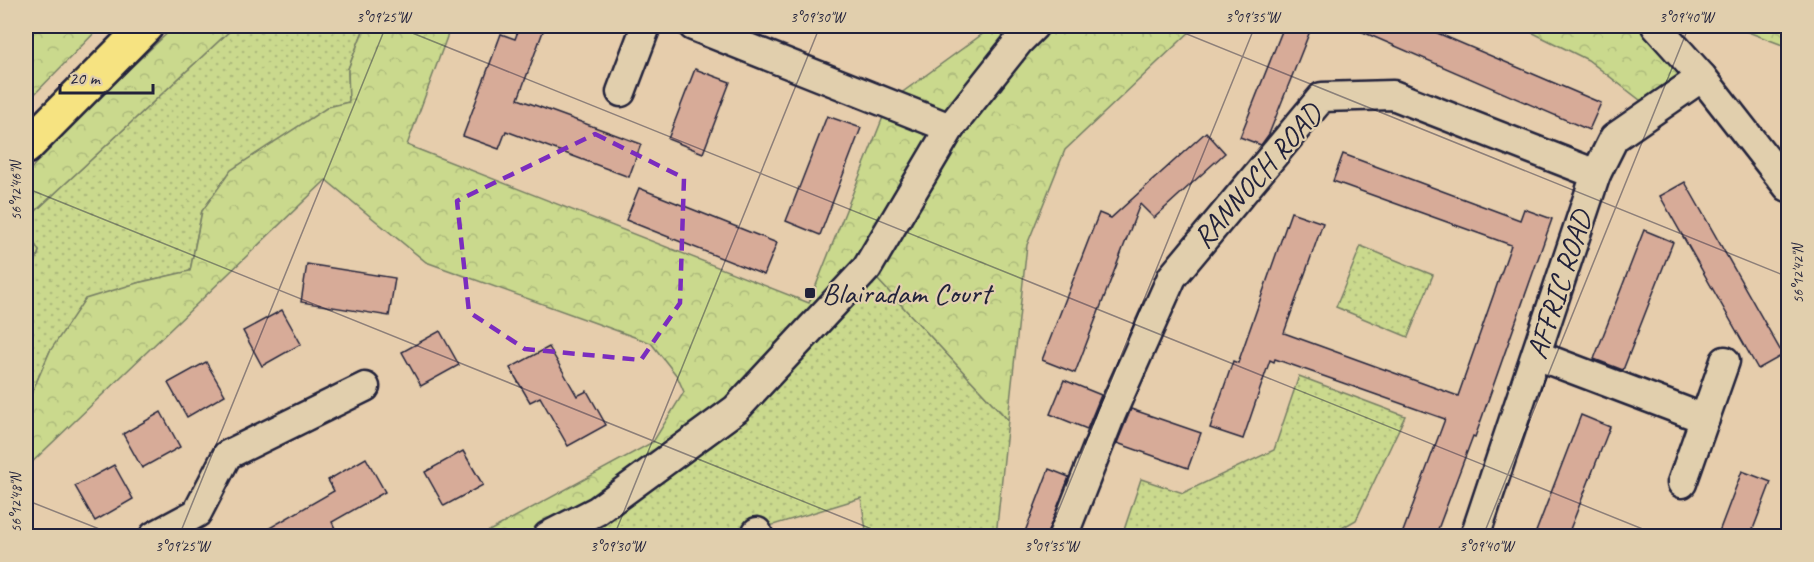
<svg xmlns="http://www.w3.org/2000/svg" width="1814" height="562" font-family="Caveat,sans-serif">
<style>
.grass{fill:url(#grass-dots);stroke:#767e64;stroke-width:1.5}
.forest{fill:url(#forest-crowns);stroke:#767e64;stroke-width:1.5}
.building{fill:#d7ab98;stroke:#22223b;stroke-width:1.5}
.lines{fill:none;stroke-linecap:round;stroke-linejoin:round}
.minor-casing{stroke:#22223b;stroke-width:33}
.trunk-casing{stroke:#22223b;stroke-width:38}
.minor{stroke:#e1cfad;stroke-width:28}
.trunk{stroke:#f6e381;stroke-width:33}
.marked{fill:none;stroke:#7b2cbf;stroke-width:4.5;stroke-dasharray:12 8;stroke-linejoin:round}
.ticks{fill:none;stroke:#22223b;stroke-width:1.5;stroke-opacity:0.45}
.poi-dot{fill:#22223b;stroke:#e1cfad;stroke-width:2}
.labels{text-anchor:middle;stroke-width:4.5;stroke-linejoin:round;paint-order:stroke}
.street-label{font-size:30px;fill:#22223b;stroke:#e1cfad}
.poi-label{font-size:30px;fill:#22223b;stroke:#e1cfad;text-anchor:start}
.neatline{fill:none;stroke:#22223b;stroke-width:2}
.ticks-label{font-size:15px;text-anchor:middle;fill:#22223b}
</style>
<defs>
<pattern id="grass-dots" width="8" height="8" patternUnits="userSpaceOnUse" patternTransform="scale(1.5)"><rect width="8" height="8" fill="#cad98d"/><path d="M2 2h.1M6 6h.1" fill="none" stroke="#adba7b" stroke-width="1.8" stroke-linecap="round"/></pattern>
<pattern id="forest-crowns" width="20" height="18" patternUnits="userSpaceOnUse" patternTransform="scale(1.5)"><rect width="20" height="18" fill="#cad98d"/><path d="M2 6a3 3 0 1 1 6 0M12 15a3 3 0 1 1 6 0" fill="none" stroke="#adba7b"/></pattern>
</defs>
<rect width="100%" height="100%" fill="#e6cdac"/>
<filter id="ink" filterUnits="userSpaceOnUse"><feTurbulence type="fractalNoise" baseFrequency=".0167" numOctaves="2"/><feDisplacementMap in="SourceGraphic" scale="12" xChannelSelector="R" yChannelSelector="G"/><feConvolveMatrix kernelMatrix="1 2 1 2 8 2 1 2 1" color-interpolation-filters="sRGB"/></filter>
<g filter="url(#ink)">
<g class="grass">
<path d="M235 26H365L348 69 349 102 328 107 202 211 190 271 137 283 50 351 26 406V291L39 251 26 230V220Z"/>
<path d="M1361 246 1433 275 1408 337 1336 307Z"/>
<path d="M867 268 1008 420 996 536H867L861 498 737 536H548Z"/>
<path d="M1299 376 1405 416 1356 520 1328 536H1122L1141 479 1183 493 1274 450Z"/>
</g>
<g class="forest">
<path d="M26 26H101L26 103Z"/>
<path d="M175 26H235L26 220V175L58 136Z"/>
<path d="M365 26H451L407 145 809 303 889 102 988 30 990 26H1196L1065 150 1027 245 1008 420 867 268 736 409 548 536H480L653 442 684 392 677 376 651 343 426 262 326 180 26 468V406L50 351 85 299 137 283 190 271 202 211 231 170 328 107 349 102 348 69Z"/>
<path d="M1519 26H1656L1702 77 1653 110 1588 60Z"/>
<path d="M1732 26H1788V47Z"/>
<path d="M26 230 39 251 26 291Z"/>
</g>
<g class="building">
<path d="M520 26H545L518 99 641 144 629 177 506 131 499 149 463 136 501 34 515 39Z"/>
<path d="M1284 26H1312L1269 134 1261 145 1240 137Z"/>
<path d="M1349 26H1421L1601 103 1589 130Z"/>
<path d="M695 69 730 82 703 153 668 139Z"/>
<path d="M827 116 861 128 820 235 786 221Z"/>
<path d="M1206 132 1225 153 1154 218 1140 204 1075 373 1042 360 1099 213 1111 218Z"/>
<path d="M1343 154 1520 220 1524 209 1552 219 1479 426 1475 437 1473 436 1435 537H1401L1445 419 1275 359 1274 362 1270 360 1243 439 1210 428 1233 361 1238 363 1291 212 1323 223 1284 333 1458 396 1511 245 1333 181Z"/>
<path d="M1685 182 1783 355 1758 369 1660 196Z"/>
<path d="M639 188 777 243 764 275 626 220Z"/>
<path d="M1644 230 1673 242 1623 370 1594 359Z"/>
<path d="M307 264 395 278 389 316 301 302Z"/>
<path d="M282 310 301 344 262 366 243 331Z"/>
<path d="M440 331 459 365 421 386 402 352Z"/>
<path d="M549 347 577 396 587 391 606 425 568 446 540 397 530 402 510 368Z"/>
<path d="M206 362 225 395 187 417 168 383Z"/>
<path d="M1064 380 1101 395 1087 429 1050 414Z"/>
<path d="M1131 409 1201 433 1188 468 1117 443Z"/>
<path d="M161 412 180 447 142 468 123 434Z"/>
<path d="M1581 415 1610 427 1567 537H1534Z"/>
<path d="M463 451 483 485 444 506 425 472Z"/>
<path d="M366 458 385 492 332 522 339 537H254L334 491 328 480Z"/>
<path d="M114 465 133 499 95 521 75 486Z"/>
<path d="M1049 469 1069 477 1047 537H1023Z"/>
<path d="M1742 471 1771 482 1750 537H1717Z"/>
</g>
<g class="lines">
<defs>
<g id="minor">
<path d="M693 26 950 128"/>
<path d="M1656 26 1702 77 1788 187"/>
<path d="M621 92 646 26"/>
<path d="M1536 355 1705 419"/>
<path d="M1682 483 1725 361"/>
<path d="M757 532 758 536"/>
<path d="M154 536 197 513 227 455 365 387"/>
<path d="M548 536 597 511 736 409 867 268 950 128 1019 41 1034 26"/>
<path d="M1063 536 1111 414 1172 277 1322 97 1393 95 1596 174"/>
<path d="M1475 536 1596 174 1614 138 1702 77"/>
</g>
<path id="trunk" d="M26 147 146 26"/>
</defs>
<use href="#minor" class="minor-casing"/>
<use href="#trunk" class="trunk-casing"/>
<use href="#minor" class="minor"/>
<use href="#trunk" class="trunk"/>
</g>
</g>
<path class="marked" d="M595 134 684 178 680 303 641 360 525 349 469 312 457 201Z"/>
<path class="ticks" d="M395 26 1660 536M1167 26 1788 277M26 188 889 536M26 500 117 536M179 536 386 26M614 536 820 26M1048 536 1255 26M1483 536 1689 26"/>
<rect class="poi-dot" x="804" y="287" width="12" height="12" rx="3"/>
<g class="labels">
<g class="street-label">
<text transform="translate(1257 176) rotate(-49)" y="10">RANNOCH ROAD</text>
<text transform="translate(1559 285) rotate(-72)" y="10">AFFRIC ROAD</text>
</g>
<g class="poi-label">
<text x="822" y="303">Blairadam Court</text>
</g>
</g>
<rect width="1814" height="562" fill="none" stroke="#e1cfad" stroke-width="66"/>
<path d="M60 84v9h93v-9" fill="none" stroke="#22223b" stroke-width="3"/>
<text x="69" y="84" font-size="18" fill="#22223b" stroke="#e1cfad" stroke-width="4.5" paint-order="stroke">20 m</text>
<rect x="33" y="33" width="1748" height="496" class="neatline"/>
<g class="ticks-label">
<text x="383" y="22">3°09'25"W</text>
<text x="817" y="22">3°09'30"W</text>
<text x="1252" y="22">3°09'35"W</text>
<text x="1686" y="22">3°09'40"W</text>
<text transform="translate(16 191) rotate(-90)" y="5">56°12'46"N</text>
<text transform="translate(1798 274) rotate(-90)" y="5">56°12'42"N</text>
<text transform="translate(16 503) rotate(-90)" y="5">56°12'48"N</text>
<text x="182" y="551">3°09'25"W</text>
<text x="617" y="551">3°09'30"W</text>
<text x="1051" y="551">3°09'35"W</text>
<text x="1486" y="551">3°09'40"W</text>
</g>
</svg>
